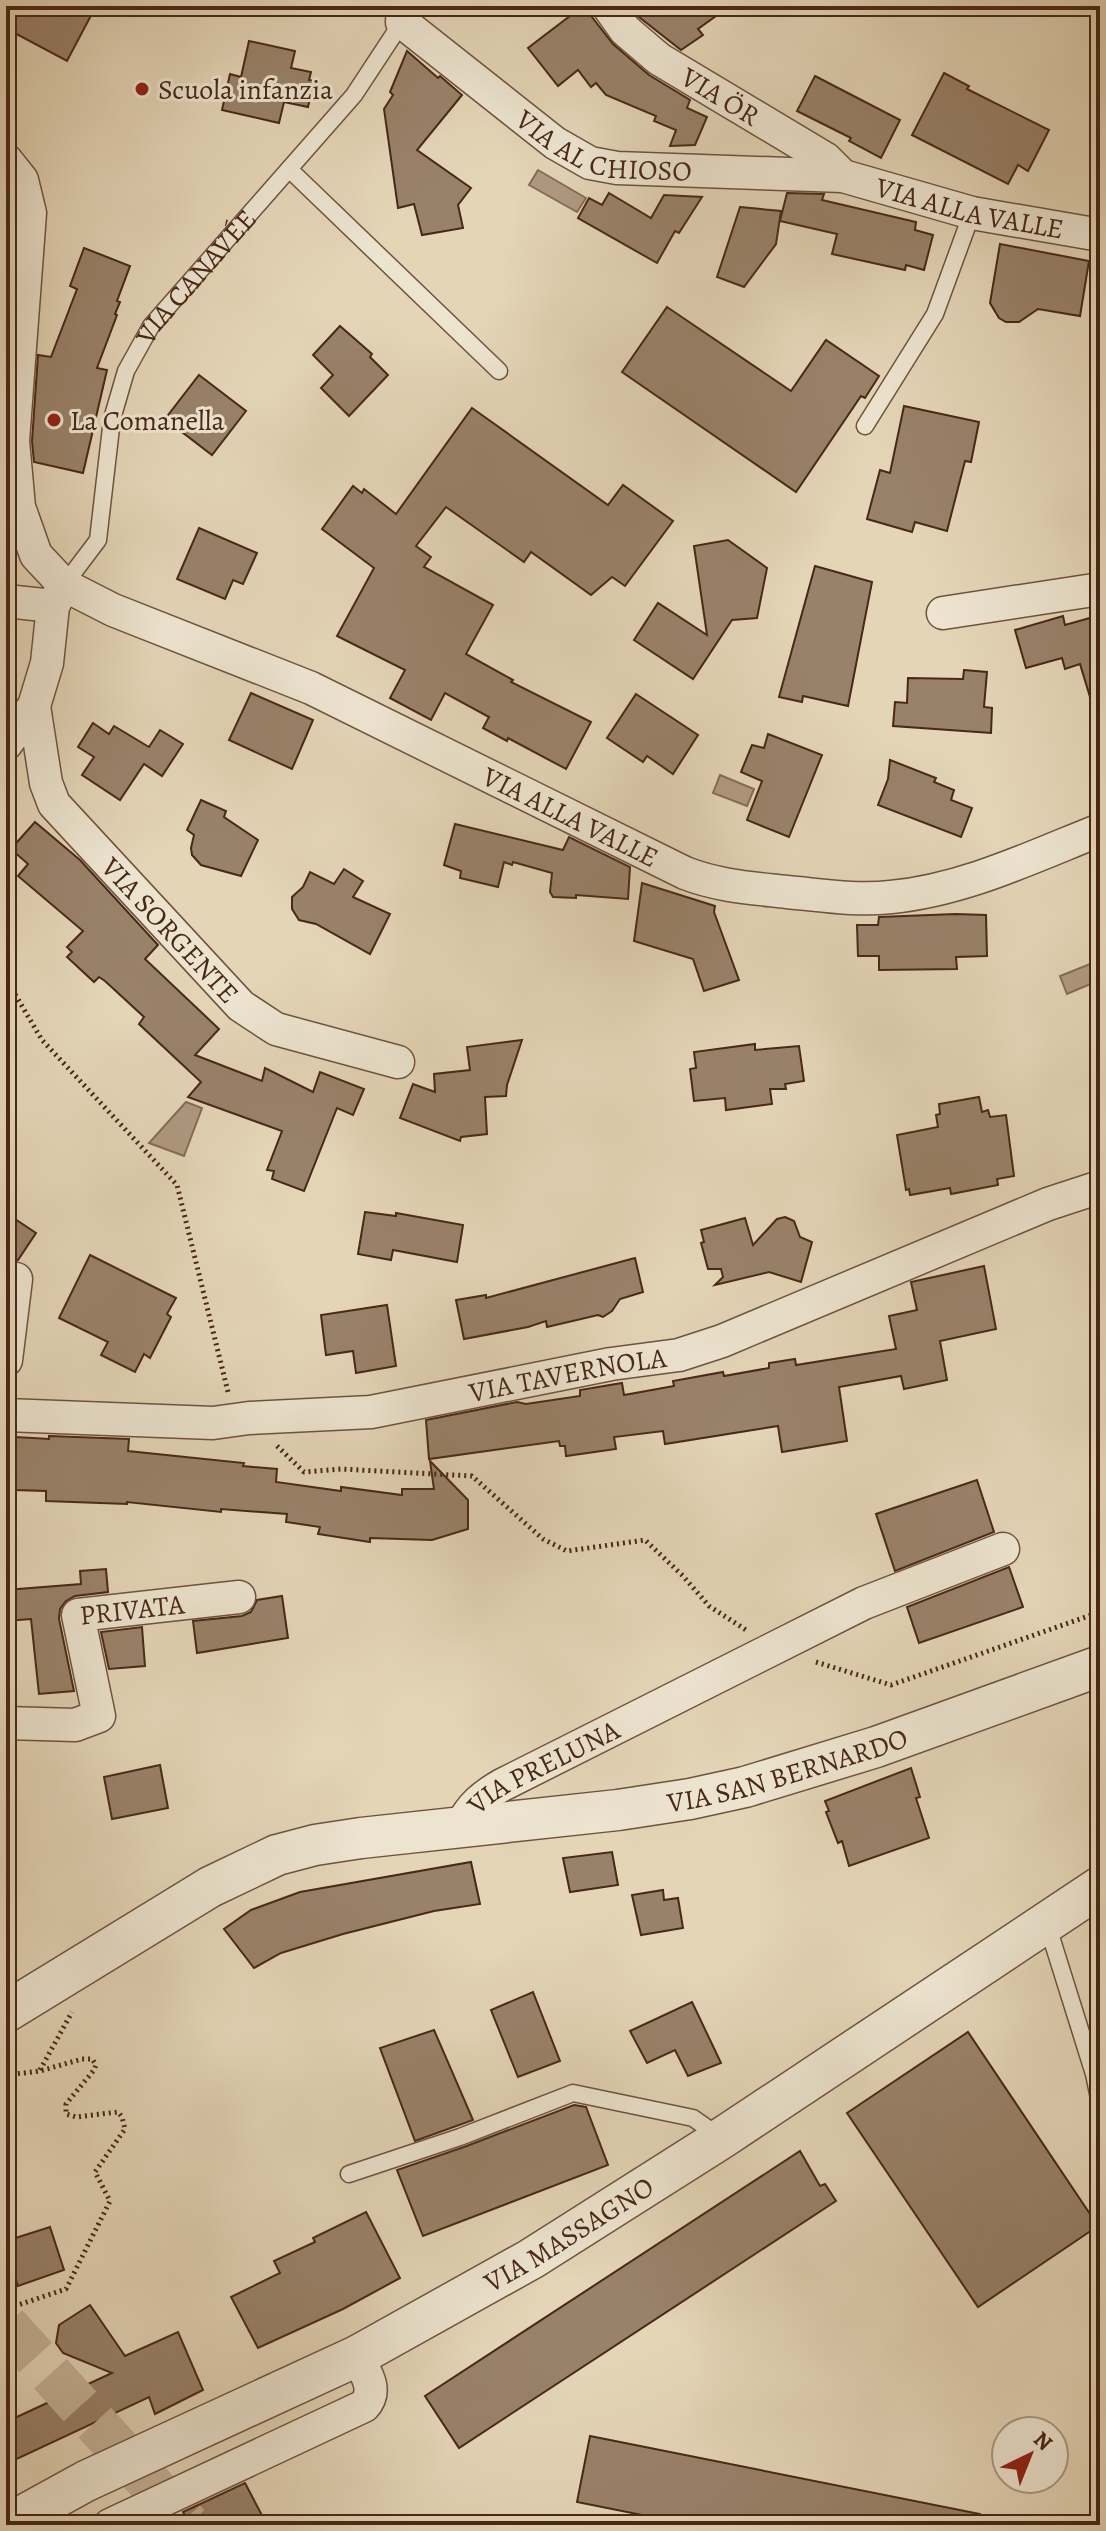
<svg xmlns="http://www.w3.org/2000/svg" width="1106" height="2531" font-family="Alegreya,serif">
<style>
.water{fill:#af9a81;stroke:#866c57;stroke-width:2}
.building{fill:#99826a;stroke:#482817;stroke-width:2}
.lines{fill:none;stroke-linecap:round;stroke-linejoin:round}
.trunk-tunnel{stroke:#c5b297;stroke-width:44;stroke-dasharray:44 22;stroke-linecap:butt}
.service-casing{stroke:#6f533f;stroke-width:19}
.minor-casing{stroke:#6f533f;stroke-width:35}
.tertiary-casing{stroke:#6f533f;stroke-width:43}
.path{stroke:#482817;stroke-width:5;stroke-dasharray:2 4;stroke-linecap:butt}
.service{stroke:#ede4d0;stroke-width:16}
.minor{stroke:#ede4d0;stroke-width:32}
.tertiary{stroke:#ede4d0;stroke-width:40}
.poi-dot{fill:#8f2418;stroke:#ede4d0;stroke-width:3}
.labels{text-anchor:middle;stroke-width:6;stroke-linejoin:round;paint-order:stroke}
.poi-label{font-size:28px;fill:#482817;stroke:#ede4d0;text-anchor:start}
.street-label{font-size:28px;fill:#482817;stroke:#ede4d0}
</style>
<rect width="100%" height="100%" fill="#e4d5b7"/>
<filter id="stains"><feTurbulence type="fractalNoise" baseFrequency=".0025" numOctaves="4"/><feColorMatrix values="0 0 0 0 .2 0 0 0 0 .09 0 0 0 0 .02 0 0 0 .5 -.17"/></filter>
<radialGradient id="worn" r=".72"><stop offset=".6" stop-color="#630" stop-opacity="0"/><stop offset="1" stop-color="#630" stop-opacity=".3"/></radialGradient>
<g class="water">
<path d="M538 170 586 198 577 212 529 185Z"/>
<path d="M720 775 754 789 747 806 713 793Z"/>
<path d="M1100 960V980L1067 994 1060 976Z"/>
<path d="M186 1102 202 1108 184 1156 149 1143Z"/>
</g>
<g class="building">
<path d="M22 6H96L67 61 9 30Z"/>
<path d="M583 6H589L592 17 613 44 649 75 690 100 687 108 707 117 695 145 670 146 676 130 654 121 656 116 606 95 596 83 591 87 578 70 558 86 528 48Z"/>
<path d="M631 6H730L698 29 703 35 681 50 639 17Z"/>
<path d="M249 41 295 51 291 68 311 72 309 80 314 81 308 107 284 102 279 123 222 110 230 74 241 77Z"/>
<path d="M407 51 438 78 440 76 462 95 417 150 471 188 458 205 463 228 422 235 414 204 398 208 384 109 393 95 390 92Z"/>
<path d="M944 73 969 86 967 89 1049 130 1028 171 1018 165 1008 184 912 135Z"/>
<path d="M815 76 900 120 881 158 849 141 851 138 797 111Z"/>
<path d="M609 193 651 218 664 195 702 197 679 233 675 231 657 263 578 218 589 198 602 205Z"/>
<path d="M787 193 824 194 822 200 916 222 915 230 933 235 924 270 906 265 905 270 832 254 837 234 780 221Z"/>
<path d="M740 207 781 211 776 244 744 287 717 277Z"/>
<path d="M1000 244 1089 261 1080 316 1038 309 1019 322H1006L999 318 990 303Z"/>
<path d="M84 248 130 266 117 301 120 302 115 314 117 315 97 368 107 370 83 473 34 462 32 441 38 355 51 357 77 289 70 286Z"/>
<path d="M667 307 791 391 826 340 879 376 865 398 861 396 796 492 622 372Z"/>
<path d="M340 326 372 354 370 357 388 375 349 416 321 388 333 375 313 355Z"/>
<path d="M199 375 246 411 212 455 165 419Z"/>
<path d="M904 406 979 422 971 462 965 461 947 531 915 522 912 532 867 519 880 470 890 473Z"/>
<path d="M472 408 608 505 623 485 673 521 625 586 612 577 591 595 531 552 524 562 446 507 416 546 431 557 424 567 493 605 466 654 513 680 511 682 591 722 566 769 508 738 507 741 483 728 489 717 445 693 431 720 390 698 405 670 337 636 374 568 322 529 353 486 362 493 364 489 396 514Z"/>
<path d="M199 528 257 553 243 584 233 580 225 599 177 579Z"/>
<path d="M728 540 767 568 757 618 732 620 693 679 634 640 658 603 707 635 694 546Z"/>
<path d="M815 566 872 582 848 706 803 696 802 702 779 697Z"/>
<path d="M1100 615V709L1094 710 1080 664 1065 669 1062 658 1026 668 1015 630 1063 616 1065 625Z"/>
<path d="M964 670 987 672 984 707 992 708 991 733 893 726 895 702 907 703 908 678 963 679Z"/>
<path d="M251 693 313 720 292 769 229 740Z"/>
<path d="M636 694 698 735 673 774 647 756 643 762 607 738Z"/>
<path d="M93 723 109 734 114 726 149 747 160 730 183 744 162 776 144 764 120 800 82 775 94 757 78 747Z"/>
<path d="M768 734 822 755 789 837 747 820 762 781 741 772 752 745 764 748Z"/>
<path d="M890 760 936 778 934 782 954 790 951 800 972 808 961 837 878 805 888 779Z"/>
<path d="M201 800 226 811 224 817 258 840 241 876 201 865 192 855 191 848 194 835 187 830Z"/>
<path d="M35 822 80 860 158 945 145 959 219 1029 195 1055 262 1081 265 1068 313 1092 320 1072 364 1089 353 1115 337 1108 304 1191 272 1179 274 1171 267 1170 282 1131 188 1097 201 1082 139 1024 144 1017 105 981 99 977 94 982 67 957 72 952 67 947 83 931 18 876 28 864 11 849Z"/>
<path d="M455 824 563 850 569 837 630 867 628 899 576 895V898L553 897 550 892 552 873 513 862 512 865 504 862 498 887 460 878 461 871 444 865Z"/>
<path d="M344 869 363 881 353 897 390 914 370 954 316 924 299 920 292 909V897L303 887 310 872 334 884Z"/>
<path d="M642 883 715 906 714 912 739 980 704 991 693 959 634 941Z"/>
<path d="M956 914 986 915 987 956 956 957 957 969 879 970V956H858L857 925H878L879 917Z"/>
<path d="M522 1040 507 1085 506 1096 485 1097 487 1134 461 1137 460 1141 400 1118 413 1084 435 1092 434 1074 470 1070 467 1047Z"/>
<path d="M755 1044V1050L799 1046 804 1081 785 1084 786 1089H770L772 1104 726 1110 725 1098 694 1101 690 1069 696 1068 694 1052Z"/>
<path d="M979 1097 982 1112 988 1110 990 1117 1006 1115 1014 1176 997 1179 998 1185 951 1194 950 1188 910 1195 909 1189 906 1190 897 1135 938 1127 936 1115 940 1114 939 1104Z"/>
<path d="M365 1212 396 1216V1213L463 1225 457 1262 393 1250 391 1260 358 1254Z"/>
<path d="M6 1213 36 1233 18 1260 6 1263Z"/>
<path d="M785 1217 794 1221 800 1237 812 1242 801 1282 769 1272 715 1285 723 1277 721 1269H708L701 1243 704 1242 701 1230 745 1218 753 1245 777 1219Z"/>
<path d="M90 1255 176 1298 167 1314 171 1317 150 1358 144 1354 135 1372 101 1355 108 1342 59 1318Z"/>
<path d="M635 1258 643 1292 620 1299 612 1311 603 1317 598 1315 547 1327 546 1321 528 1327 464 1339 456 1300 486 1295V1298Z"/>
<path d="M984 1266 996 1329 940 1341 947 1380 904 1389 901 1376 839 1387 847 1441 782 1452 778 1426 665 1444 663 1431 614 1437 616 1449 566 1456 565 1446H560L559 1441 429 1459 426 1420 517 1402 526 1404 580 1396V1390L622 1383 624 1395 674 1386 673 1381 723 1372 724 1376 769 1368V1363L795 1359 796 1365 896 1349 889 1316 917 1310 911 1282Z"/>
<path d="M387 1305 396 1366 356 1373 353 1351 326 1355 321 1315Z"/>
<path d="M49 1436 129 1439 128 1451 244 1463 243 1466 277 1469 276 1482 341 1491V1487L402 1495V1489H434L430 1461 468 1500V1529L432 1540 370 1538V1542L318 1534 320 1527 286 1522 287 1514 221 1509V1512L127 1502V1504L46 1501V1491L14 1490 16 1437 49 1439Z"/>
<path d="M977 1480 994 1532 895 1571 876 1514Z"/>
<path d="M1009 1567 1023 1607 919 1643 907 1607Z"/>
<path d="M106 1569 108 1592 75 1596 66 1601 60 1609 59 1619 74 1691 39 1694 31 1619 6 1621V1590L81 1584 80 1571Z"/>
<path d="M282 1596 288 1638 197 1653 193 1621 242 1616 251 1612 257 1600Z"/>
<path d="M142 1627 145 1666 109 1669 101 1632Z"/>
<path d="M160 1765 168 1808 112 1819 104 1777Z"/>
<path d="M911 1768 920 1797 916 1798 929 1838 849 1866 842 1841 838 1843 826 1812 829 1811 825 1801Z"/>
<path d="M612 1852 618 1885 570 1892 563 1858Z"/>
<path d="M471 1862 480 1904 434 1911 343 1934 281 1953 254 1968 224 1929 251 1910 300 1892Z"/>
<path d="M663 1890 664 1900 678 1898 683 1928 641 1935 632 1895Z"/>
<path d="M533 1992 560 2061 518 2077 491 2010Z"/>
<path d="M692 2002 721 2063 688 2076 675 2050 647 2063 630 2031Z"/>
<path d="M434 2030 473 2120 415 2141 380 2048Z"/>
<path d="M968 2032 1098 2226 978 2307 847 2113Z"/>
<path d="M574 2105 586 2107 608 2165 423 2236 397 2170 464 2147Z"/>
<path d="M800 2151 820 2186 825 2184 836 2201 459 2448 425 2396Z"/>
<path d="M366 2212 400 2278 343 2309 258 2348 231 2297 280 2273 274 2261 315 2242 313 2238Z"/>
<path d="M50 2227 64 2270 18 2286 6 2250V2241Z"/>
<path d="M90 2305 125 2356 178 2332 203 2390 155 2414 149 2397 6 2464V2422L112 2373 63 2353 56 2343 59 2325Z"/>
<path d="M590 2436 980 2514 979 2525H692L577 2502Z"/>
<path d="M245 2483 267 2525H189L183 2512Z"/>
</g>
<g class="lines">
<path class="trunk-tunnel" d="M6 2325 188 2525"/>
<defs>
<g id="service">
<path d="M289 169 499 371"/>
<path d="M865 426 935 314 972 213"/>
<path id="s1" d="M64 585 98 540 112 419 126 371 151 326 354 95 402 22"/>
<path d="M1047 1924 1094 2074 1100 2103"/>
<path d="M349 2174 460 2137 573 2093 693 2118 720 2137"/>
<path d="M1098 2525 1100 2496"/>
</g>
<g id="minor">
<path id="s2" d="M403 6 402 22 555 143 590 163 617 168 843 176 972 213 1100 235"/>
<path id="s3" d="M608 6 625 30 659 59 826 159 843 176"/>
<path id="s4" d="M6 160 22 180 30 213 13 441 19 507 36 555 64 585 113 610 311 688 685 873C718 886 752 888 787 892 821 895 856 901 891 897 964 890 1032 857 1100 830"/>
<path d="M6 601 53 606"/>
<path d="M943 613 1100 589"/>
<path id="s5" d="M34 706 46 783 54 804 241 1006 276 1029 398 1062"/>
<path d="M6 744 34 706 47 663 53 606 64 585"/>
<path d="M6 1360 16 1279"/>
<path id="s6" d="M6 1415 213 1423 249 1418 371 1412 611 1364 679 1355 722 1341 1048 1204 1100 1187"/>
<path id="s7" d="M6 1723 75 1725 99 1716 78 1615 239 1597"/>
<path id="s8" d="M461 1826C471 1806 483 1796 502 1785L864 1603 1003 1549"/>
<path d="M110 2525 364 2406C379 2390 365 2372 357 2356"/>
</g>
<g id="tertiary">
<path id="s9" d="M6 2012 210 1887 277 1855 315 1845 361 1838 618 1810 690 1799 745 1787 876 1747 1100 1666"/>
<path id="s10" d="M6 2525 86 2481 357 2356 531 2259 722 2138 1100 1887"/>
</g>
</defs>
<use href="#service" class="service-casing"/>
<use href="#minor" class="minor-casing"/>
<use href="#tertiary" class="tertiary-casing"/>
<g class="path">
<path d="M6 979 42 1040 177 1185 228 1392"/>
<path d="M277 1446 304 1472 341 1469 472 1476 543 1539 567 1551 645 1540 683 1576 709 1606 746 1630"/>
<path d="M816 1662 891 1685 1100 1612"/>
<path d="M40 2070 72 2012"/>
<path d="M6 2075 40 2071 82 2059H92L96 2065 94 2070 66 2104V2114L76 2117 118 2112 122 2117 125 2129 95 2172 110 2201 66 2289 6 2309"/>
<path d="M6 2359 11 2375 6 2378"/>
</g>
<use href="#service" class="service"/>
<use href="#minor" class="minor"/>
<use href="#tertiary" class="tertiary"/>
</g>
<g class="poi-dot">
<circle cx="142" cy="89" r="8"/>
<circle cx="54" cy="420" r="8"/>
</g>
<g class="labels">
<g class="poi-label">
<text x="158" y="99">Scuola infanzia</text>
<text x="70" y="430">La Comanella</text>
</g>
<g class="street-label">
<text dy="10" stroke="none"><textPath href="#s3" startOffset="146">VIA ÖR</textPath></text>
<text dy="10" stroke="none"><textPath href="#s2" startOffset="260">VIA AL CHIOSO</textPath></text>
<text dy="10" stroke="none"><textPath href="#s2" startOffset="636">VIA ALLA VALLE</textPath></text>
<text dy="10" stroke="none"><textPath href="#s1" startOffset="346">VIA CANAVÉE</textPath></text>
<text dy="10" stroke="none"><textPath href="#s4" startOffset="1004">VIA ALLA VALLE</textPath></text>
<text dy="10" stroke="none"><textPath href="#s5" startOffset="272">VIA SORGENTE</textPath></text>
<text dy="10" stroke="none"><textPath href="#s6" startOffset="566">VIA TAVERNOLA</textPath></text>
<text dy="10" stroke="none"><textPath href="#s7" startOffset="252">PRIVATA</textPath></text>
<text dy="10" stroke="none"><textPath href="#s9" startOffset="832">VIA SAN BERNARDO</textPath></text>
<text dy="10" stroke="none"><textPath href="#s8" startOffset="104">VIA PRELUNA</textPath></text>
<text dy="10" stroke="none"><textPath href="#s10" startOffset="634">VIA MASSAGNO</textPath></text>
</g>
</g>
<rect width="1106" height="2531" fill="none" stroke="#e4d5b7" stroke-width="32"/>
<rect x="8" y="8" width="1090" height="2515" fill="none" stroke="#482817" stroke-width="4"/>
<rect x="16" y="16" width="1074" height="2499" fill="none" stroke="#482817" stroke-width="2"/>
<g transform="translate(1030 2455) rotate(43)"><circle r="38" fill="#ede4d0" stroke="#ab9986" stroke-width="2"/>
<path d="M0-6L14 30L0 20L-14 30Z" fill="#8f2418"/>
<text y="-12" font-size="22" font-weight="bold" text-anchor="middle" fill="#482817">N</text>
</g>
<rect width="100%" height="100%" filter="url(#stains)"/>
<rect width="100%" height="100%" fill="url(#worn)"/>
</svg>
